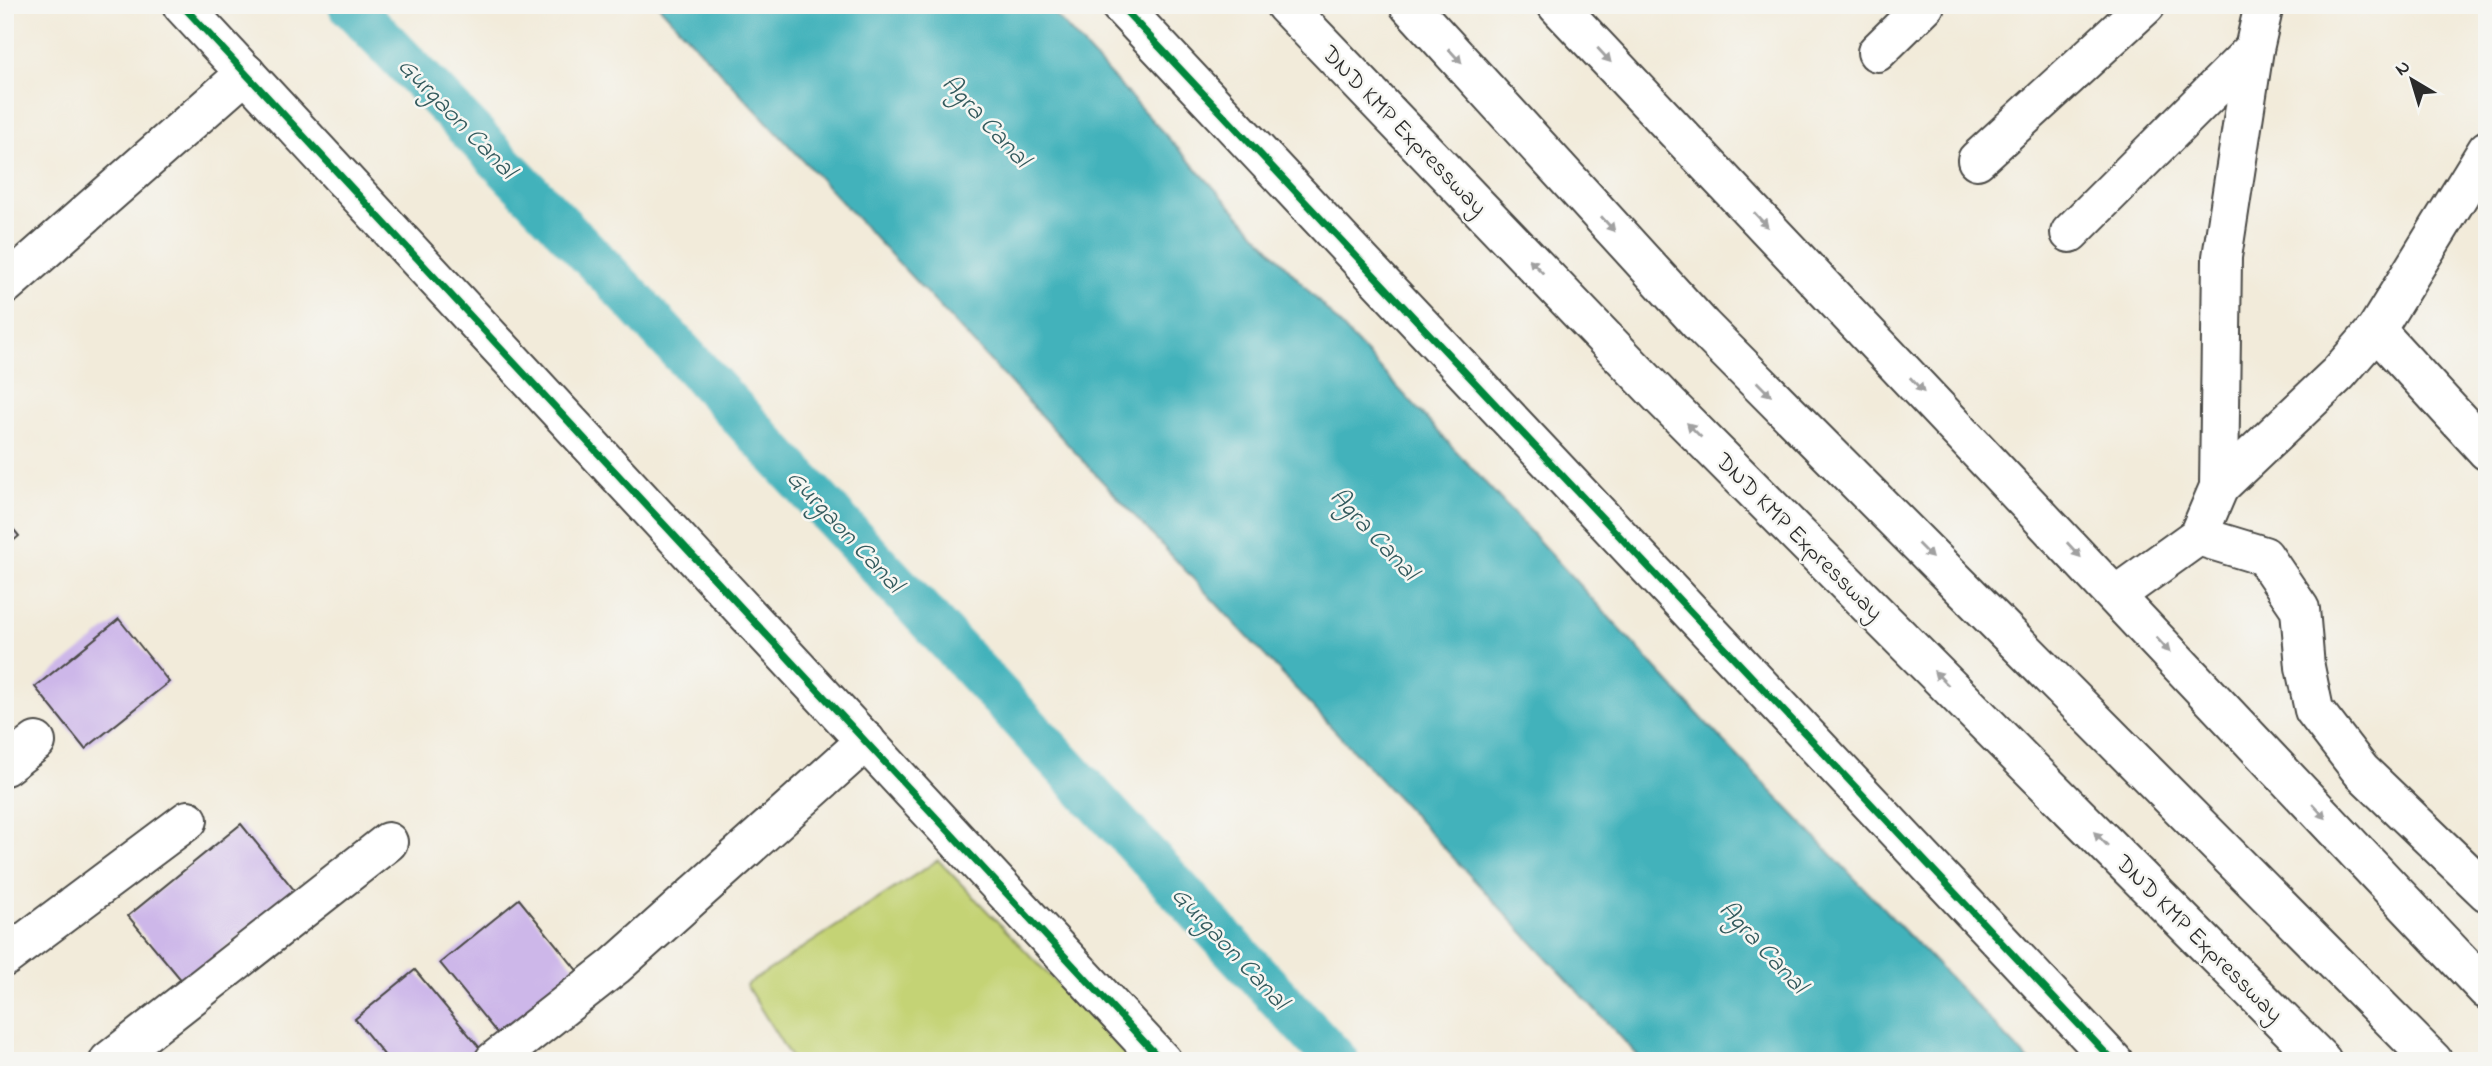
<svg xmlns="http://www.w3.org/2000/svg" width="2492" height="1066" font-family="'Indie Flower',sans-serif">
<style>
.green{fill:#c4d375;stroke:#787f50;stroke-width:2}
.water{fill:#42b2bb;stroke:#366e73;stroke-width:2}
.lines{fill:none;stroke-linecap:round;stroke-linejoin:round}
.canal{stroke:#42b2bb;stroke-width:44}
.building{fill:#cdb7e9}
.minor-casing{stroke:#494845;stroke-width:42}
.highway-casing{stroke:#494845;stroke-width:42}
.minor{stroke:#fff;stroke-width:38}
.highway{stroke:#fff;stroke-width:38}
.cycleway-casing{stroke:#f6f6f2;stroke-width:11}
.cycleway{stroke:#00873e;stroke-width:7}
.oneway{fill:#a0a0a0}
.labels{text-anchor:middle;stroke-width:5;stroke-linejoin:round;paint-order:stroke}
.street-label{font-size:24px;fill:#2b2b2b;stroke:#f6f6f2}
.water-label{font-size:26px;font-style:italic;fill:#335a5d;stroke:#f6f6f2}
</style>
<rect width="100%" height="100%" fill="#f6f6f2"/>
<filter id="ink" filterUnits="userSpaceOnUse"><feTurbulence type="fractalNoise" baseFrequency=".0143" numOctaves="2"/><feDisplacementMap in="SourceGraphic" scale="14" xChannelSelector="R" yChannelSelector="G"/><feConvolveMatrix kernelMatrix="1 2 1 2 8 2 1 2 1" color-interpolation-filters="sRGB"/></filter>
<filter id="wash" filterUnits="userSpaceOnUse"><feTurbulence type="fractalNoise" baseFrequency=".00686" numOctaves="4" result="noise"/><feDisplacementMap in="SourceGraphic" scale="28" xChannelSelector="R" yChannelSelector="G"/><feGaussianBlur stdDeviation="1.57" result="paint"/><feColorMatrix in="noise" values="0 0 0 0 0 0 0 0 0 0 0 0 0 0 0 0 0 1.4 0 .05"/><feComposite in="paint" operator="in"/></filter>
<g filter="url(#wash)">
<rect width="100%" height="100%" fill="#f2ebda"/>
<path class="green" d="M938 860 1132 1061H793L746 985Z"/>
<path class="water" d="M658 5H1046L1708 725 2029 1061H1643Z"/>
<g class="lines">
<path class="canal" d="M350 5 632 299 1337 1061"/>
</g>
<g id="blocks">
<g class="building">
<path d="M5 519 19 536 5 548Z"/>
<path d="M119 619 169 682 85 749 35 687Z"/>
<path d="M241 824 295 891 183 982 128 916Z"/>
<path d="M519 899 580 974 501 1038 440 963Z"/>
<path d="M415 970 484 1053 475 1061H389L355 1019Z"/>
</g>
</g>
</g>
<g filter="url(#ink)">
<use href="#blocks" fill-opacity="0" stroke="#494845" stroke-width="2"/>
<g class="lines">
<defs>
<g id="minor">
<path d="M182 5 1162 1061"/>
<path d="M1120 5 2113 1061"/>
<path d="M1557 5 2487 990"/>
<path d="M1877 52 1925 5"/>
<path d="M1977 160 2146 5"/>
<path d="M2070 233 2254 49"/>
<path d="M5 285 246 73"/>
<path d="M2376 330 2487 451"/>
<path d="M2219 487 2338 374 2376 330 2487 150"/>
<path d="M2198 536 2264 556 2300 609 2305 667 2314 710 2361 771 2487 892"/>
<path d="M2116 595 2198 536 2219 487 2222 257 2254 49 2264 5"/>
<path d="M5 766 36 742"/>
<path d="M5 957 188 820"/>
<path d="M109 1061 388 842"/>
<path d="M494 1061 615 966 866 741"/>
</g>
<g id="highway">
<path d="M1285 5 1661 397 2322 1061"/>
<path d="M1409 5 1702 326 2433 1061"/>
</g>
</defs>
<use href="#minor" class="minor-casing"/>
<use href="#highway" class="highway-casing"/>
<use href="#minor" class="minor"/>
<use href="#highway" class="highway"/>
<defs>
<g id="cycleway">
<path d="M182 5 1162 1061"/>
<path d="M1120 5 2113 1061"/>
</g>
</defs>
<use href="#cycleway" class="cycleway-casing"/>
<use href="#cycleway" class="cycleway"/>
</g>
<defs><path id="oneway-solid" d="M-6-.8H1V-3.2L6.5 0L1 3.2V.8H-6Z" transform="scale(1.75)"/></defs>
<g class="oneway">
<use href="#oneway-solid" transform="translate(1604 55) rotate(47)"/>
<use href="#oneway-solid" transform="translate(1455 56) rotate(48)"/>
<use href="#oneway-solid" transform="translate(1761 220) rotate(47)"/>
<use href="#oneway-solid" transform="translate(1608 224) rotate(48)"/>
<use href="#oneway-solid" transform="translate(1536 266) rotate(-134)"/>
<use href="#oneway-solid" transform="translate(1917 385) rotate(47)"/>
<use href="#oneway-solid" transform="translate(1764 389) rotate(45)"/>
<use href="#oneway-solid" transform="translate(1694 430) rotate(-135)"/>
<use href="#oneway-solid" transform="translate(2074 550) rotate(47)"/>
<use href="#oneway-solid" transform="translate(1925 551) rotate(45)"/>
<use href="#oneway-solid" transform="translate(2163 645) rotate(47)"/>
<use href="#oneway-solid" transform="translate(1941 678) rotate(-135)"/>
<use href="#oneway-solid" transform="translate(2319 811) rotate(47)"/>
<use href="#oneway-solid" transform="translate(2101 839) rotate(-135)"/>
</g>
</g>
<g class="labels">
<g class="street-label">
<text transform="translate(1405 130) rotate(46)" y="8">DND KMP Expressway</text>
<text transform="translate(1800 536) rotate(45)" y="8">DND KMP Expressway</text>
<text transform="translate(2200 938) rotate(45)" y="8">DND KMP Expressway</text>
</g>
<g class="water-label">
<text transform="translate(458 117) rotate(46)" y="9">Gurgaon Canal</text>
<text transform="translate(987 120) rotate(47)" y="9">Agra Canal</text>
<text transform="translate(846 530) rotate(47)" y="9">Gurgaon Canal</text>
<text transform="translate(1375 533) rotate(47)" y="9">Agra Canal</text>
<text transform="translate(1764 946) rotate(47)" y="9">Agra Canal</text>
<text transform="translate(1231 947) rotate(47)" y="9">Gurgaon Canal</text>
</g>
</g>
<rect width="2492" height="1066" fill="none" stroke="#f6f6f2" stroke-width="28"/>
<g transform="translate(2412 80) rotate(322)" stroke="#f6f6f2" stroke-width="5" paint-order="stroke">
<path d="M0-5L12 26L0 18L-12 26Z" fill="#2b2b2b"/>
<text y="-10" font-size="19" font-weight="bold" text-anchor="middle" fill="#2b2b2b">N</text>
</g>
</svg>
